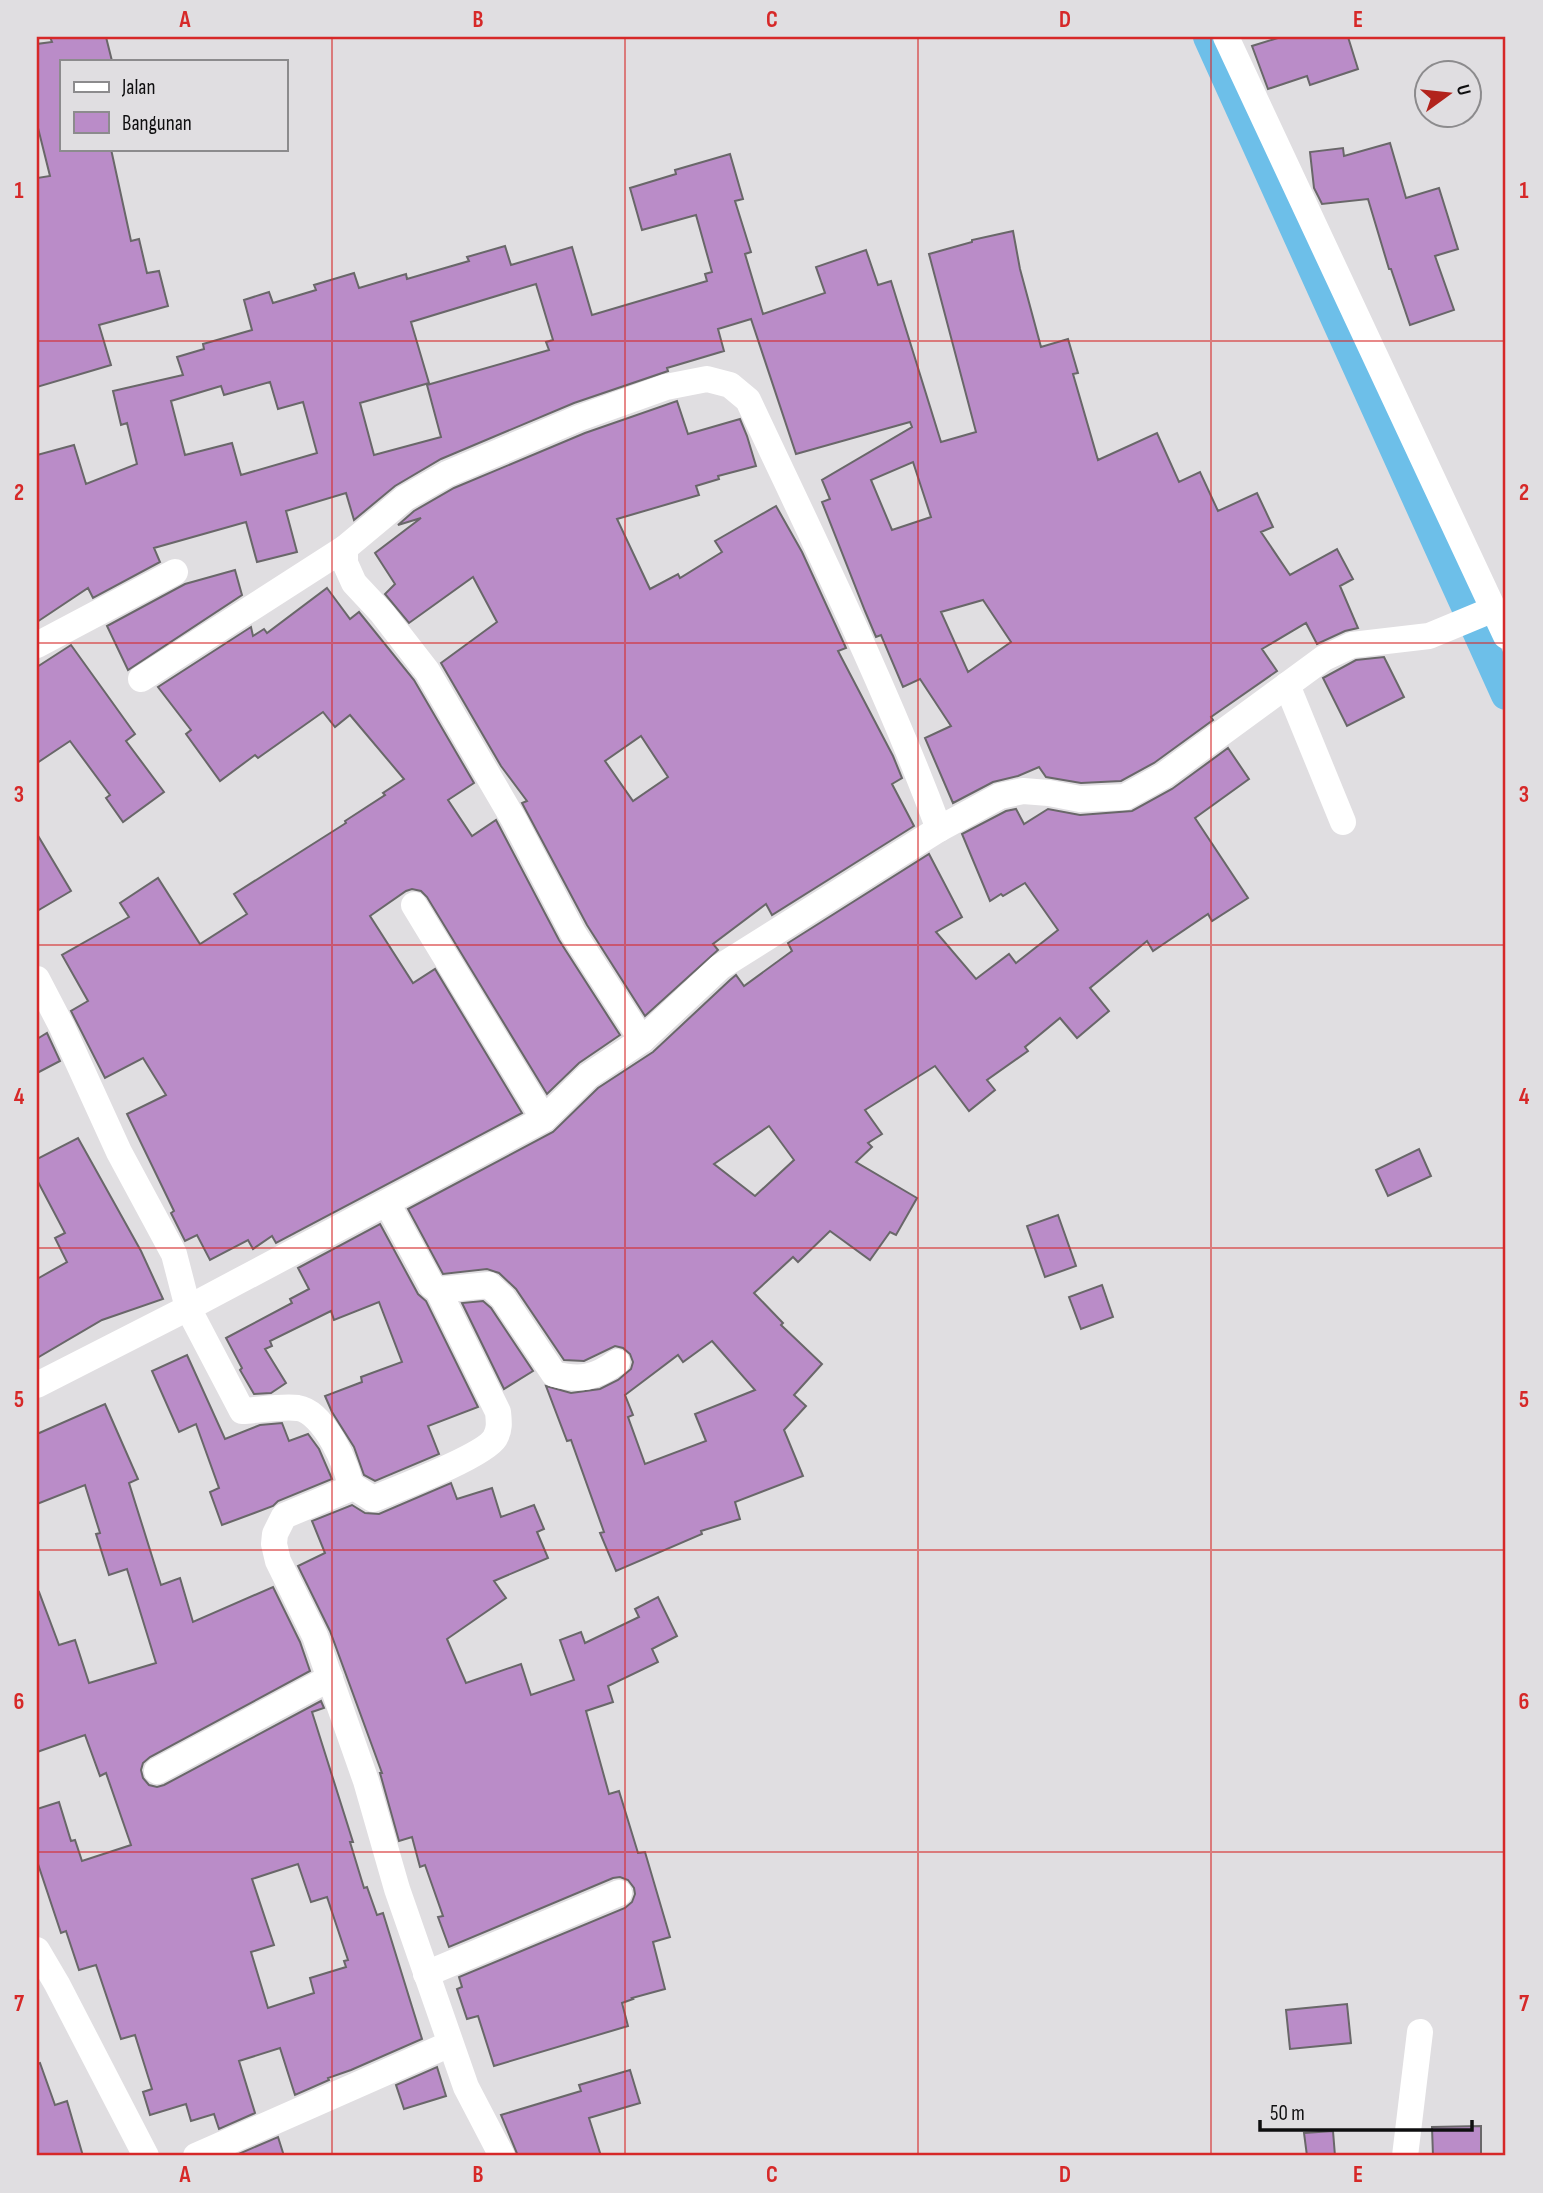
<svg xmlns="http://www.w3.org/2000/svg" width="1543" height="2193" font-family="'Sofia Sans Condensed',sans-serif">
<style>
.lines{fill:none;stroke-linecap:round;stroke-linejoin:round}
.canal{stroke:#6dbfe9;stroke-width:30}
.building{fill:#ba8cc8;stroke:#696769;stroke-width:2;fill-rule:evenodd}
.minor{stroke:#fff;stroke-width:26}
.grid{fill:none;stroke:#d62828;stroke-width:2;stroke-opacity:0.55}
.neatline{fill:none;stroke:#d62828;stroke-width:2.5}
.grid-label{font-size:23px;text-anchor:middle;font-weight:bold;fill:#d62828}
</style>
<rect width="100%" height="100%" fill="#e0dee1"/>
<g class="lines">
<path class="canal" d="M1208 37 1506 695"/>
</g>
<g class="building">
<path d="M50 37H106L112 61H61V149H111L131 241 139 239 147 273 159 271 168 306 99 325 111 365 37 387V178L50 176 37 124V44L52 42Z"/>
<path d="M1281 37H1348L1358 69 1310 85 1307 76 1268 89 1252 46Z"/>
<path d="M1390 143 1406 198 1439 188 1458 249 1435 256 1454 310 1410 325 1391 269H1389L1368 199 1322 204 1314 188 1310 152 1343 148 1344 156Z"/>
<path d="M730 154 743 199 735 201 751 252 745 254 763 314 825 293 816 267 866 250 878 285 891 281 941 442 976 432 929 254 972 242V240L1013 231 1020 269 1041 347 1068 339 1078 373 1073 374 1098 460 1157 433 1179 482 1200 472 1218 511 1257 493 1273 527 1261 532 1290 575 1337 549 1353 579 1340 586 1358 628 1345 631 1317 644 1306 623 1262 649 1277 671 1211 717 1213 720 1154 763 1121 781 1081 783 1046 777 1039 767 1018 776 993 782 953 803 925 738 951 726 920 679 903 687 881 635 876 637 865 611 822 502 830 499 822 480 912 427 910 422 796 454 751 319 718 329 724 351 667 368 668 371 574 403 441 459 395 486 354 520 346 493 286 511 297 552 257 562 246 522 154 548 160 562 93 598 88 588 37 622V455L74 445 86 484 137 464 127 423 121 425 113 391 183 375 177 357 204 349 203 344 252 330 244 300 269 292 273 303 316 290 314 285 354 273 359 288 406 274 407 279 469 261 467 257 505 246 511 265 572 247 592 315 707 281 705 274 712 272 696 215 642 230 630 188 676 174 675 170ZM536 284 553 340 546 342 549 350 427 385 441 437 374 455 360 403 429 383 411 322ZM270 382 278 409 303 402 317 453 241 475 232 443 185 455 171 401 221 386 224 395ZM913 462 931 517 892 530 871 480ZM983 600 1011 642 968 672 941 612Z"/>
<path d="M677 401 688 434 740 419 747 436 756 466 718 476 719 479 696 486 699 495 617 519 650 589 678 574 680 578 722 552 715 541 776 506 802 552 846 648 838 651 893 756 902 778 892 784 914 826 772 915 766 904 713 944 718 950 645 1016 587 925 522 803 527 801 501 766 441 663 497 622 473 577 409 623 385 594 395 584 375 553 421 518 398 525 414 511 454 488 585 433ZM641 736 668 777 633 801 605 761Z"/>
<path d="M235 570 242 595 128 670 107 626 185 584Z"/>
<path d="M327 588 350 619 359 612 414 680 474 783 448 800 472 836 496 820 559 940 620 1035 579 1063 547 1094 427 897 421 891 412 889 406 891 370 916 413 983 435 969 522 1113 276 1243 272 1236 253 1249 248 1240 210 1260 197 1235 185 1241 171 1213 174 1211 127 1114 166 1095 143 1058 105 1078 71 1011 88 1001 62 955 129 917 120 903 158 878 200 944 247 914 234 894 346 823 345 821 385 795 383 793 404 779 350 715 335 727 323 712 258 758 255 755 220 781 186 734 191 730 158 687 251 627 253 636 264 629 267 633Z"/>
<path d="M71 645 135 734 126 741 164 792 123 822 106 798 110 795 70 741 37 763V667Z"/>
<path d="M1384 657 1404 697 1347 726 1323 678 1356 660Z"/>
<path d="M1228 748 1249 779 1195 818 1248 898 1212 921 1208 914 1153 951 1147 941 1090 988 1109 1011 1077 1038 1060 1018 1025 1047 1028 1051 987 1080 995 1090 969 1111 935 1066 865 1110 882 1134 868 1143 872 1147 856 1162 917 1198 896 1235 890 1232 870 1260 830 1231 798 1262 793 1257 754 1293 783 1323 781 1325 822 1364 794 1395 806 1406 784 1430 803 1476 735 1502 740 1519 701 1531 702 1534 616 1571 600 1533 604 1532 571 1440 567 1441 546 1386 571 1393 600 1389 618 1380 631 1369 633 1362 630 1354 623 1348 615 1346 584 1361 564 1360 516 1289 499 1273 487 1269 443 1274 408 1209 553 1132 598 1088 653 1052 730 980 736 975 744 986 792 951 788 943 929 854 962 917 936 932 976 979 1009 954 1016 963 1058 930 1025 883 1003 896 1001 894 990 901 962 834 1006 811 1016 809 1024 824 1048 809 1080 815 1132 811 1172 789ZM769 1126 794 1160 755 1196 714 1164ZM712 1341 755 1390 695 1414 706 1441 645 1464 628 1417 633 1415 625 1395 678 1355 683 1362Z"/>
<path d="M37 834 71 891 37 911Z"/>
<path d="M47 1033 60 1061 37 1073V1039Z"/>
<path d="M78 1138 141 1251 163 1299 102 1320 37 1358V1279L67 1262 55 1238 65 1233 37 1180V1159Z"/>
<path d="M1419 1149 1431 1176 1388 1196 1376 1170Z"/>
<path d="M1058 1215 1076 1266 1045 1277 1027 1226Z"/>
<path d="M380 1224 418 1294 426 1301 478 1407 428 1426 439 1454 375 1481 364 1475 354 1447 332 1412 325 1396 362 1382 361 1377 402 1362 379 1302 334 1320 331 1311 270 1341 272 1346 265 1349 286 1383 271 1393 254 1394 240 1370 242 1368 226 1338 292 1303 290 1299 309 1289 298 1268Z"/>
<path d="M1102 1285 1113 1317 1081 1329 1069 1297Z"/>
<path d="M483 1301 491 1308 533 1371 504 1389 462 1303Z"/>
<path d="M187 1355 225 1439 260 1425 282 1423 289 1441 308 1434 319 1449 332 1479 278 1501 273 1506 222 1525 210 1492 219 1488 196 1424 179 1432 152 1371Z"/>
<path d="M105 1404 138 1479 129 1483 161 1585 180 1578 193 1622 273 1587 300 1642 310 1671 150 1757 143 1763 141 1770 143 1778 149 1785 157 1787 164 1785 321 1701 324 1708 312 1712 353 1842H350L364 1888 367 1887 377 1915 383 1913 422 2039 351 2070 328 2078 329 2080 295 2095 280 2048 239 2061 255 2113 219 2129 214 2114 191 2121 186 2104 150 2115 143 2092 152 2089 135 2035 121 2039 96 1965 79 1970 66 1931 61 1933 37 1861V1809L59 1802 71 1841 75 1840 82 1861 131 1845 106 1773 100 1776 85 1735 37 1752V1593L39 1592 59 1645 75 1640 89 1683 156 1663 127 1569 109 1575 96 1534 100 1533 85 1485 37 1504V1434ZM298 1864 311 1902 327 1897 348 1960 344 1961 346 1967 310 1978 314 1993 268 2008 251 1952 274 1945 252 1879Z"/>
<path d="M451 1483 457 1499 492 1488 501 1517 534 1505 544 1529 537 1532 548 1558 494 1581 506 1598 447 1639 466 1683 521 1664 531 1695 574 1680 560 1640 581 1632 585 1643 639 1617 635 1609 658 1597 677 1636 652 1649 658 1662 608 1686 613 1702 586 1711 609 1794 619 1791 638 1853 645 1852 670 1937 653 1942 665 1989 632 1998 633 1999 622 2003 628 2026 494 2066 478 2016 467 2019 457 1989 462 1987 459 1977 625 1908 632 1902 635 1894 634 1888 628 1880 620 1877 613 1878 449 1947 438 1917 443 1916 425 1865 420 1867 412 1837 399 1841 380 1773H382L330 1631 298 1566 325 1553 312 1521 352 1505 365 1513 379 1514Z"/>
<path d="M1347 2004 1351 2043 1290 2049 1286 2010Z"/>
<path d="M40 2063 55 2105 67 2101 83 2156H37V2064Z"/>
<path d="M437 2067 446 2096 404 2109 396 2085Z"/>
<path d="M630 2070 640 2103 589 2118 601 2156H518L501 2115 581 2091 579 2085Z"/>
<path d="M1481 2126V2156H1433L1432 2127Z"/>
<path d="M1333 2131 1335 2156H1307L1304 2133Z"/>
<path d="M278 2137 284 2156H234Z"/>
</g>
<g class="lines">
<g class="minor">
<path d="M1226 37 1506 636"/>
<path d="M37 645 175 572"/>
<path d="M141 679 345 548"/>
<path d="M1287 685 1343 822"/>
<path d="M414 905 544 1119"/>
<path d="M37 979 62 1027 119 1152 174 1254 188 1308 242 1411C260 1410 281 1406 298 1408 324 1412 348 1466 351 1488L284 1516 275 1534 274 1544 278 1561 315 1636 366 1781 397 1889 466 2087 502 2156"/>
<path d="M642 1040 573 933 514 820 427 671 382 613 354 583 345 563V548L405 498 447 474 579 418 666 387 707 379 730 385 748 400C814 541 884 682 939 829"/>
<path d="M387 1203 432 1286 438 1290 489 1285 503 1298 554 1374C580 1381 595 1378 617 1362"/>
<path d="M37 1385 188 1308 544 1119 588 1076 642 1040 720 967 939 829 1000 796 1023 791 1049 793 1080 799 1125 797 1163 776 1324 658 1352 645 1429 636 1494 609"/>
<path d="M351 1485 373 1499C397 1489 484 1456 495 1438 500 1429 499 1422 498 1412L438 1290"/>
<path d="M157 1771 330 1678"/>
<path d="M37 1950 57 1984 146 2156"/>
<path d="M426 1974 619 1893"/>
<path d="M196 2156 450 2044"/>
<path d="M1405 2156 1420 2032"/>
</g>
</g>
<path class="grid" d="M332 37V2156M625 37V2156M918 37V2156M1211 37V2156M37 341H1506M37 643H1506M37 945H1506M37 1248H1506M37 1550H1506M37 1852H1506"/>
<rect width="1543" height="2193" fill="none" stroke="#e0dee1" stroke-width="77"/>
<rect x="60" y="60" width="228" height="91" fill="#e0dee1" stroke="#8c8b8d" stroke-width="2"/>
<rect x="74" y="82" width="35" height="10" fill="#ffffff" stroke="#8c8b8d" stroke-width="2"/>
<text x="122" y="94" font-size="21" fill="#0f0f10">Jalan</text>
<rect x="74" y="112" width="35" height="21" fill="#ba8cc8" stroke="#8c8b8d" stroke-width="2"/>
<text x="122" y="130" font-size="21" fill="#0f0f10">Bangunan</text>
<g transform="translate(1448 94) rotate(75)"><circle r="33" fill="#e0dee1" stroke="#8c8b8d" stroke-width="2"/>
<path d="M0-5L12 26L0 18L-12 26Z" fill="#b2231c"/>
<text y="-10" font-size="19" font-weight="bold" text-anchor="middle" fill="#0f0f10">U</text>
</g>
<path d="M1260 2120v10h212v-10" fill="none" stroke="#0f0f10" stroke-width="3.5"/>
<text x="1270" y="2120" font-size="21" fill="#0f0f10" stroke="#e0dee1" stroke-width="5" paint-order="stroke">50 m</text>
<rect x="38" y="38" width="1466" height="2116" class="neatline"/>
<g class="grid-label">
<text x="185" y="27">A</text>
<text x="478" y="27">B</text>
<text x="772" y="27">C</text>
<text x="1065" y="27">D</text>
<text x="1358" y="27">E</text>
<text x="19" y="198">1</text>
<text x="1524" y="198">1</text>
<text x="19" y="500">2</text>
<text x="1524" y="500">2</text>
<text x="19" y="802">3</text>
<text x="1524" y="802">3</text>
<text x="19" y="1104">4</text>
<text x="1524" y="1104">4</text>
<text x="19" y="1407">5</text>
<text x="1524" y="1407">5</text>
<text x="19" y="1709">6</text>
<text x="1524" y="1709">6</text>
<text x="19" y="2011">7</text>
<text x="1524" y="2011">7</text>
<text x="185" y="2182">A</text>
<text x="478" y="2182">B</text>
<text x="772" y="2182">C</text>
<text x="1065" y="2182">D</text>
<text x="1358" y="2182">E</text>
</g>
</svg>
